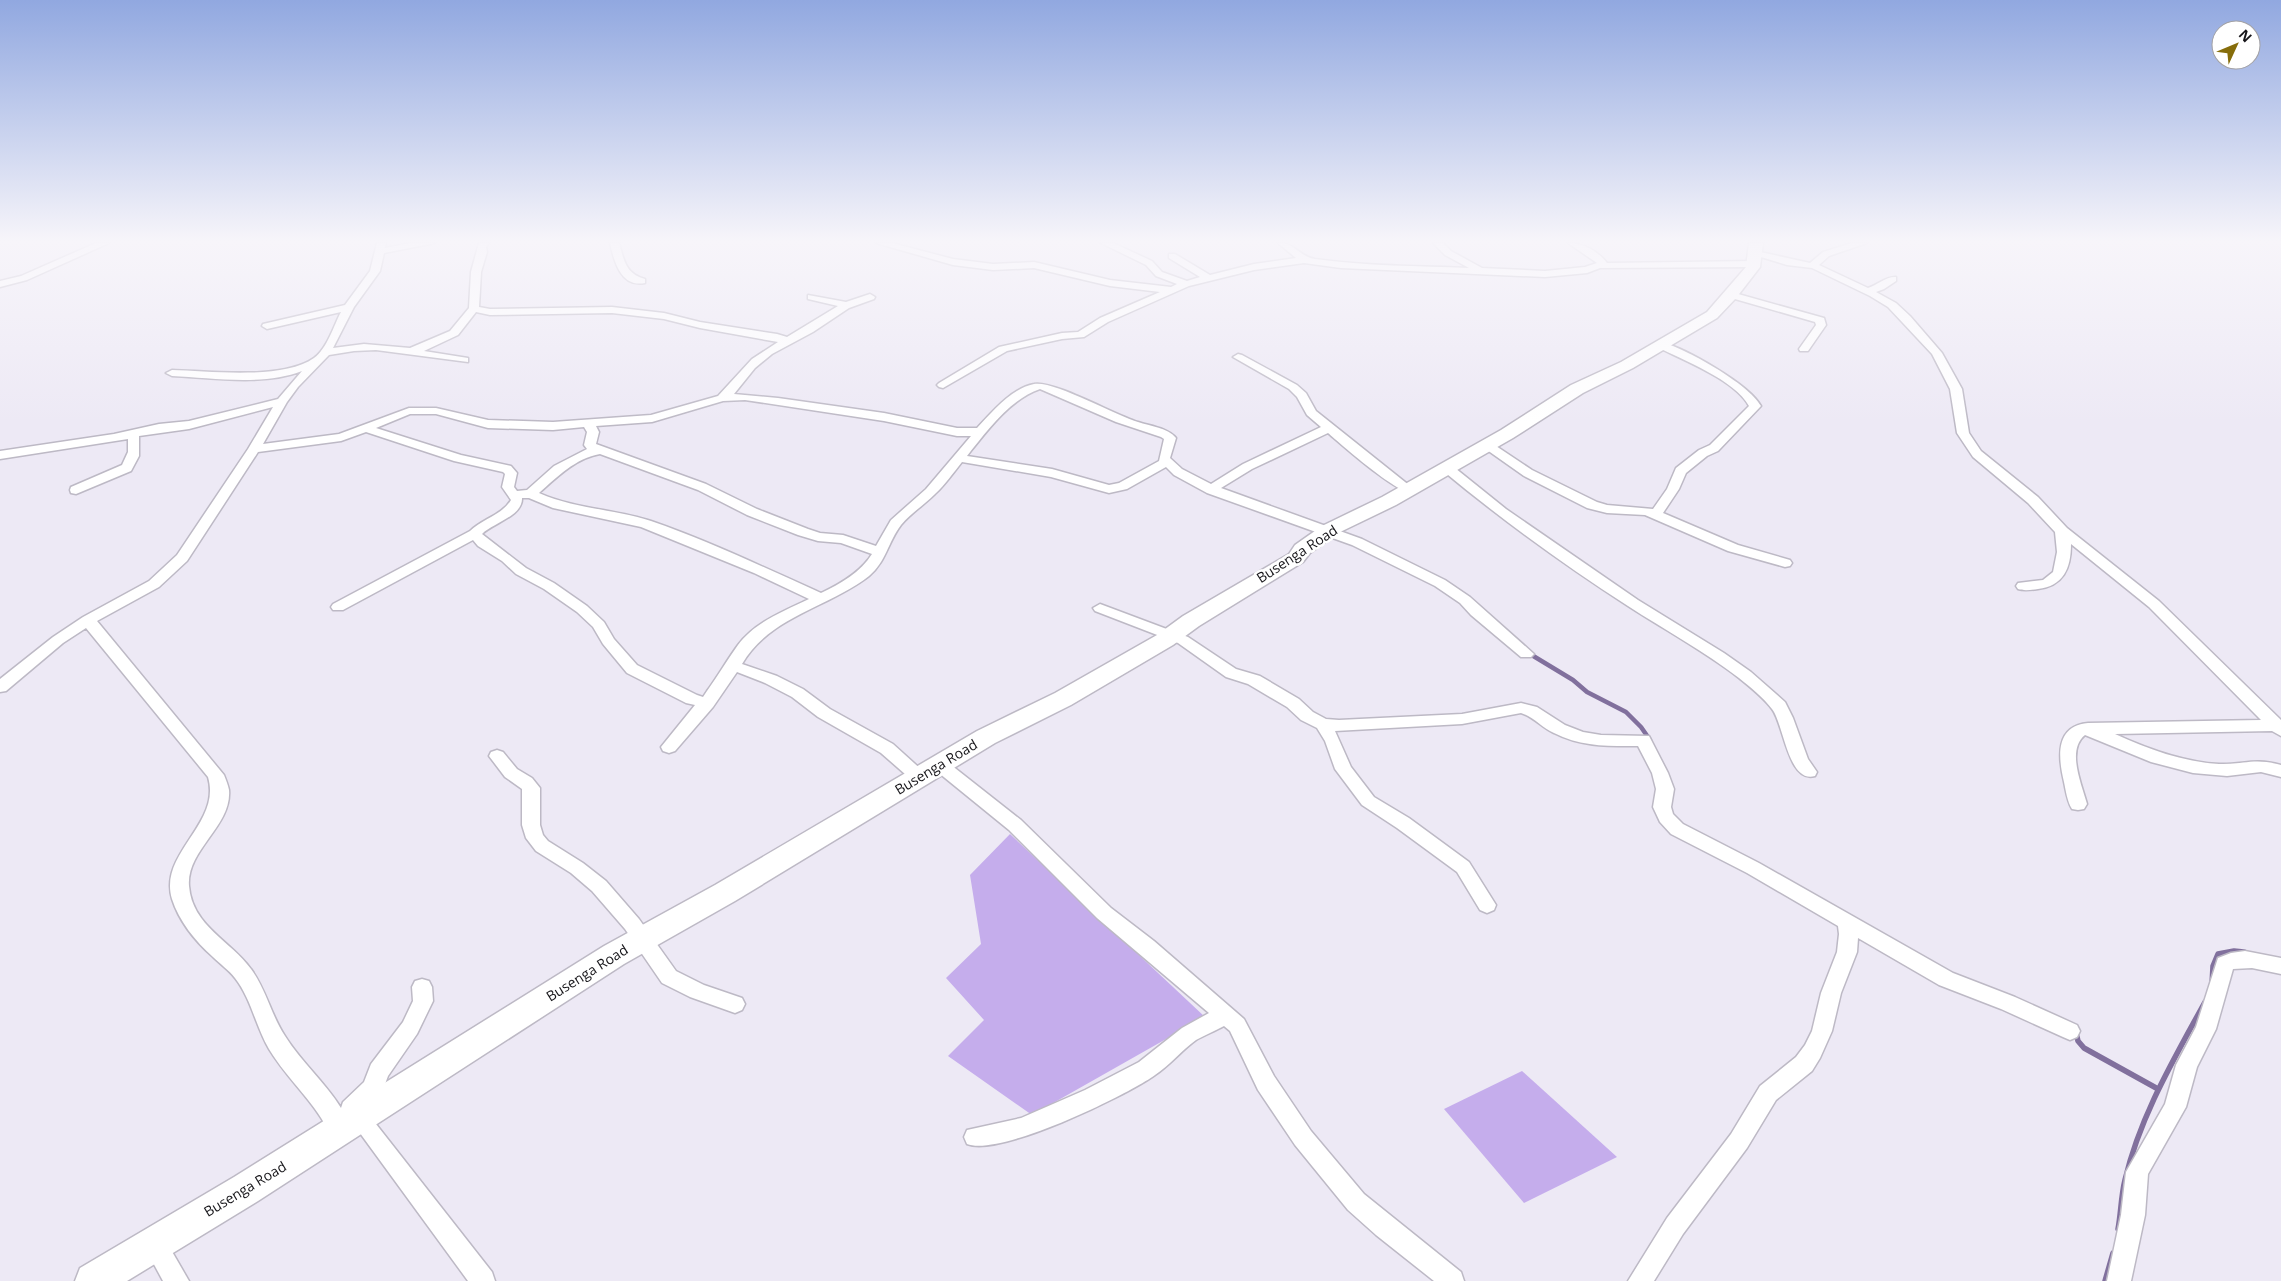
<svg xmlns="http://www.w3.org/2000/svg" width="2281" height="1281" font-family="'Open Sans',sans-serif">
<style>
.forest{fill:#c5adec}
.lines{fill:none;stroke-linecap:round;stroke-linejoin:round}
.stream-far1{stroke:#81709d;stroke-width:4.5}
.stream{stroke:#81709d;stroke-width:5.5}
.street-casing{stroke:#bdb9c5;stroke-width:3}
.secondary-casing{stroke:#bdb9c5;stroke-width:3}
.street{fill:#fff;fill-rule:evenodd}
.secondary{fill:#fff;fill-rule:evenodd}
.labels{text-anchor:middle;stroke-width:5;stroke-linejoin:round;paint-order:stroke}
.street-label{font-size:14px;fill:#161519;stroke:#fff}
</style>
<rect width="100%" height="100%" fill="#ede9f5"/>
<g class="forest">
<path d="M1010 834 1205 1017 1032 1115 948 1056 984 1020 946 978 981 944 970 875Z"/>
<path d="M1522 1071 1617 1157 1524 1203 1444 1109Z"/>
</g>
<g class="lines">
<path class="stream-far1" d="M1530 654 1573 680 1587 692 1626 712 1641 727 1650 740"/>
<g class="stream">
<path d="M2212 984 2213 966 2218 954 2234 951 2244 952"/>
<path d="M2076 1033 2078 1041 2084 1048 2158 1089"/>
<path d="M2118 1229C2121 1213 2121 1196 2125 1180 2140 1116 2174 1059 2205 1002"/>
<path d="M2105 1281 2113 1253"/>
</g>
<defs>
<g id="street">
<path d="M96 243H109L27 280 0 287V281L21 276Z"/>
<path d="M377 243H386L385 248 411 243H435L384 253 380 271 354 307 333 348 364 344 410 348 450 331 469 308 471 272 479 243H489L486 247 487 252 481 272 479 307 490 309 612 307 664 313 700 322 777 334 787 337 838 306 808 299V295L846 302 870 294 875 297 874 299 849 308 813 332 772 354 755 368 734 394 778 398 884 413 957 428H977C992 412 1012 388 1034 384 1053 380 1115 415 1138 422 1150 426 1168 428 1176 438L1170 458 1182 469 1211 484 1243 464 1321 427 1307 415 1297 397 1289 389 1233 357 1238 354 1242 355 1297 385 1306 393 1316 411 1415 490 1414 493C1399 496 1341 444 1328 433L1252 469 1221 488 1362 539 1445 580 1470 597 1534 654 1531 657H1521L1471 615 1460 603 1435 586 1352 545 1207 493 1174 475 1166 467 1127 489 1109 493 1051 477 962 462C953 473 945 485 935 494 924 505 911 513 901 525 888 542 886 562 869 576 828 608 770 616 742 664L777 676 803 689 830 709 893 744 925 773 928 777 925 781 919 783 913 781 881 753 818 717 792 697 765 683 737 672 713 707 675 751 669 753 663 751 661 747 695 705 686 703 627 673 603 644 593 627 577 612 544 589 516 574 502 561 478 546 473 540 343 610H333L331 607 333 604 470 531C482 519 502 515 511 500L502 487 505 474 503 472 454 461 366 432 341 441 258 452 187 561 159 587 97 621 224 775C226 780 228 785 229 790 232 826 186 850 189 886 192 926 231 941 251 969 266 989 271 1015 285 1036 301 1062 325 1082 341 1108L343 1102 364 1082 371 1064 403 1022 413 1001 412 987 415 981 422 979 429 981 432 987 433 1001 417 1034 388 1076 381 1095 365 1110 492 1272 495 1281H468L349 1118 345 1117 351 1131 348 1138 340 1141 332 1138C316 1102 289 1082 269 1049 256 1027 251 998 235 978 229 970 220 964 213 957 196 942 179 921 172 899 158 853 222 824 208 777L86 628 63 643 6 691 0 692V679L53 637 83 617 149 581 177 555 248 449 273 407 189 429 139 436V456L131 471 76 494 71 493 70 490 71 487 122 465 128 452V439L0 459V451L114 434 159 424 189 421 278 399 302 371C264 386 212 378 172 376L166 373 172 370C210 371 283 380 314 358 327 349 334 325 341 312L267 329 262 326 263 324 345 305 370 271ZM476 312 490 315 612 313 664 319 700 328 778 342 752 359 718 396 651 415 553 422 488 420 436 408H409L339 434 263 444 287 402 298 387 329 355 354 351 376 350 468 362V358L424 351 458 335ZM1040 389 1116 422 1161 437 1164 439 1159 461 1119 483 1109 485 1052 469 967 456C986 432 1010 399 1040 389ZM745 400 884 421 957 436H971L926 489 891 520 876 546 843 535 820 533 808 529 757 509 706 484 596 444 599 432 596 426 652 422 723 401ZM410 414H436L488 428 553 430 584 427 587 432 584 445 587 449 554 466 527 490 517 491 514 487 517 473 511 466 461 455 376 428ZM600 454 698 490 747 515 798 535 818 541 841 543 872 554C861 572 840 584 821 593 765 568 709 541 651 521 614 509 575 509 539 493 557 477 576 458 600 454ZM522 498H529L553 508 641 527 754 573 809 599C784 611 755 622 738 645 727 660 718 676 707 691L703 697 697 695 637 665 614 639 604 622 587 606 554 583 526 568 482 534C493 523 523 516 522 498Z"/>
<path d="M610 243H619C624 261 626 274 645 279V283C621 288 614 261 610 243Z"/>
<path d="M876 243H892L953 259 993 264 1034 262 1110 280 1171 287 1177 284 1156 276 1146 265 1101 243H1113L1152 261 1162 272 1187 281 1200 277 1169 258V254H1175L1210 275 1254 264 1296 258 1278 243C1296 243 1298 256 1315 259 1366 266 1418 266 1469 268L1445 255 1433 243H1443L1451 251 1482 268 1545 271 1585 267 1597 263 1568 243C1583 243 1598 251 1607 263L1754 261 1759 264 1754 267 1600 268 1587 273 1545 277 1341 268 1304 263 1254 270 1189 286 1108 322 1084 337 1062 339 1007 351 943 388 939 387 937 385 939 383 999 347 1062 333 1078 332 1100 318 1160 292 1110 286 1034 268 993 270 953 265Z"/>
<path d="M1852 243H1867L1829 256 1819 265 1868 288C1877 285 1887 276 1896 277V281L1884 289 1876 292 1896 303 1910 316 1942 353 1962 389 1969 433 1981 451 2038 497 2067 528 2159 601 2281 720V736L2272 731 2115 734C2148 749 2183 762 2219 764 2244 765 2253 757 2281 765V777L2261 772 2227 776 2193 773 2151 762 2085 735C2066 750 2082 785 2087 804L2084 809 2078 810 2072 809C2067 801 2066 791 2064 782 2058 757 2055 726 2088 723L2261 720 2149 607 2071 544C2071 569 2063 586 2038 589 2031 590 2024 591 2018 589L2016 586 2018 583 2043 580 2053 572 2057 552 2055 532 2028 503 1973 457 1957 433 1950 389 1932 354 1888 307 1870 296 1812 268 1787 265 1751 254 1756 251 1810 263 1823 252Z"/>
<path d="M1731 292 1824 318 1826 325 1808 351H1800L1799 349 1816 325 1815 322 1728 297V293Z"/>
<path d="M1661 342C1685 348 1749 384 1761 406L1718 451 1707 456 1686 473 1679 489 1663 513 1738 545 1790 560 1792 563 1790 566 1785 567 1728 551 1645 515 1607 513 1587 508 1524 476 1480 445 1482 442H1490L1532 470 1597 502 1607 505 1653 509 1667 489 1676 468 1699 450 1710 445 1749 406C1735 380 1683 360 1657 347L1656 345Z"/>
<path d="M1446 463 1450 464 1506 509 1638 600 1724 653 1751 672 1785 702 1793 718 1808 759 1817 772 1815 776C1788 784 1784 724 1772 709 1764 698 1750 687 1739 678 1704 651 1665 630 1628 606 1563 564 1501 519 1442 470L1440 467Z"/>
<path d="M1100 604 1188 637 1236 669 1260 676 1299 699 1313 712 1326 719 1339 720 1462 714 1521 703 1537 707 1565 725 1583 732 1601 735 1649 736 1668 773 1674 789 1671 807 1673 814 1683 824 1759 863 1953 973 2015 997 2077 1025 2080 1031 2077 1037 2070 1040 2063 1037 2001 1009 1939 985 1858 938 1857 952 1841 993 1832 1031 1820 1058 1812 1071 1776 1100 1747 1148 1683 1234 1654 1281H1628L1667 1218 1731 1134 1760 1086 1796 1057 1805 1045 1812 1031 1821 993 1837 952 1839 934 1838 926 1747 873 1671 834 1660 822 1653 807 1656 789 1652 773 1638 746C1608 746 1581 747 1554 733 1542 728 1534 717 1521 713L1462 724 1335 731 1351 767 1374 797 1409 818 1469 862 1496 905 1494 910 1487 913 1480 910 1457 872 1397 828 1362 805 1335 769 1325 741 1317 728 1301 720 1287 707 1248 684 1226 677 1178 643 1095 611 1093 608Z"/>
<path d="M497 750 503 752 517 769 532 778 540 788V825L543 835 548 841 583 863 606 881 639 919 676 971 704 985 742 998 745 1004 742 1010 735 1013 690 997 662 983 625 929 592 891 571 873 536 851 526 838 522 825V789L505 777 489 756 491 752Z"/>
<path d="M940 759 946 761 1021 820 1111 908 1154 941 1244 1019 1274 1076 1311 1131 1364 1194 1461 1272 1464 1281H1434L1376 1235 1348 1210 1295 1145 1258 1090 1230 1031 1224 1026C1215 1031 1205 1035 1196 1040 1182 1050 1170 1065 1155 1075 1126 1096 999 1157 967 1144L964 1137 967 1130 1021 1118 1085 1090 1139 1062 1182 1028 1209 1013 1097 918 1009 830 934 769 932 765 934 761Z"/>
<path d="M2245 951 2281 958V974L2252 968 2233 969 2216 1029 2197 1067 2186 1107 2148 1174 2145 1215 2131 1281H2107L2121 1215 2126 1172 2165 1104 2176 1065 2196 1027 2218 958 2231 953Z"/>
<path d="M155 1232 163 1236 189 1281H163L143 1244 147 1236Z"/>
</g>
<path id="secondary" d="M1749 243H1763L1760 267 1736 298 1717 318 1633 368 1583 393 1513 438 1396 505 1336 534 1310 553 1303 562 1199 626 1173 645 1071 705 995 743 735 901 624 964 258 1201 127 1281H75L80 1268 234 1177 604 946 715 885 977 731 1055 693 1157 635 1183 616 1289 554 1295 545 1322 526 1382 497 1501 430 1571 385 1621 362 1707 312 1746 267Z"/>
</defs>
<use href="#street" class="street-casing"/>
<use href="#secondary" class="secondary-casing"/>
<use href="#street" class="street"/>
<use href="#secondary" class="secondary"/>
</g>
<linearGradient id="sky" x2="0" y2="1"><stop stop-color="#91a8e0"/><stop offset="0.57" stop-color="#f7f5fa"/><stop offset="1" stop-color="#f7f5fa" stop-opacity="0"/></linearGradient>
<rect width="2281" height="423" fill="url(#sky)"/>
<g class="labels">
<g class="street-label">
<text transform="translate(1297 554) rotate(-33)" y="5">Busenga Road</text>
<text transform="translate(936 767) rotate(-31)" y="5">Busenga Road</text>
<text transform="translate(587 973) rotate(-32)" y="5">Busenga Road</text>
<text transform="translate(245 1189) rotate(-31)" y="5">Busenga Road</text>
</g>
</g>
<g transform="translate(2236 45) rotate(46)"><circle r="24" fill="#ffffff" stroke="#a2a1a3"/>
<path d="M0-4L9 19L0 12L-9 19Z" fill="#866d0b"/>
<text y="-8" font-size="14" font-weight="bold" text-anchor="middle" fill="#161519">N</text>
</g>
</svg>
